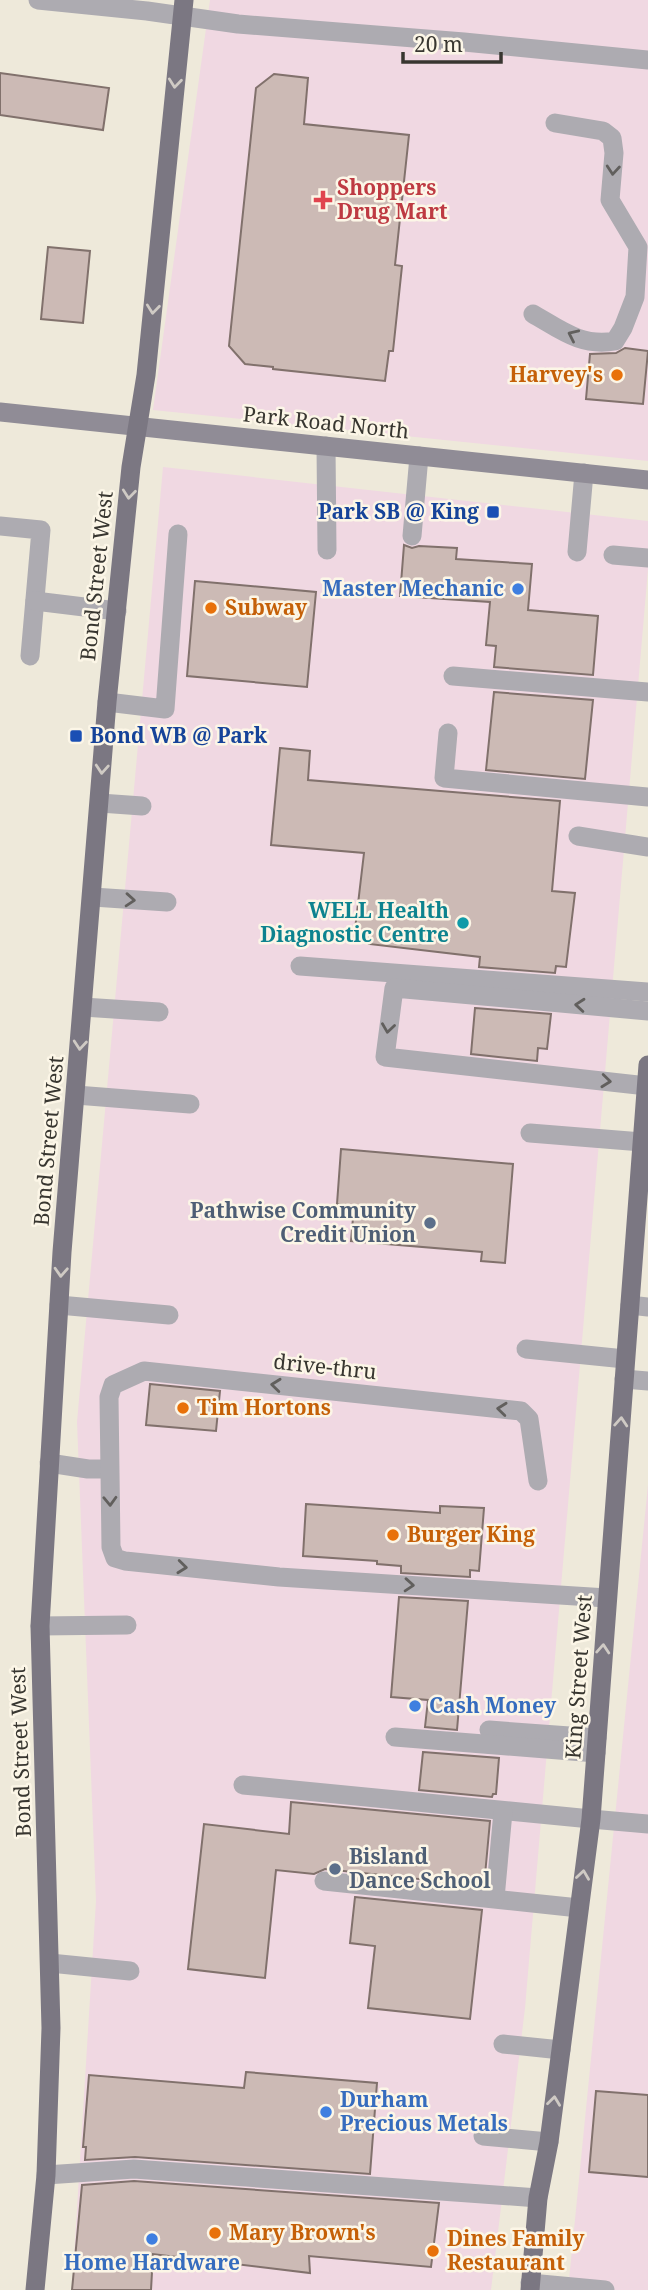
<svg xmlns="http://www.w3.org/2000/svg" width="648" height="2290" font-family="'Noto Serif',serif">
<style>
.commercial{fill:#f0d8e2}
.building{fill:#ccbab5;stroke:#81716c;stroke-width:2}
.lines{fill:none;stroke-linecap:round;stroke-linejoin:round}
.service{stroke:#adabb1;stroke-width:19}
.minor{stroke:#adabb1;stroke-width:19}
.secondary{stroke:#908c96;stroke-width:19}
.primary{stroke:#7b7782;stroke-width:19}
.oneway{stroke:#cfcac4}
.oneway2{stroke:#615f5d}
.health-dot{fill:#e0444e;stroke:#fcf6e7;stroke-width:2.5}
.food-dot{fill:#e8710a;stroke:#fcf6e7;stroke-width:2.5}
.transit-dot{fill:#1a4fb4;stroke:#fcf6e7;stroke-width:2.5}
.shop-dot{fill:#3f7fe0;stroke:#fcf6e7;stroke-width:2.5}
.culture-dot{fill:#0f9aa8;stroke:#fcf6e7;stroke-width:2.5}
.service-dot{fill:#5c6f8a;stroke:#fcf6e7;stroke-width:2.5}
.labels{text-anchor:middle;stroke-width:5;stroke-linejoin:round;paint-order:stroke}
.health-label{font-size:21px;font-weight:bold;fill:#be3a42;stroke:#fcf6e7;text-anchor:start}
.food-label{font-size:21px;font-weight:bold;fill:#c56008;stroke:#fcf6e7;text-anchor:start}
.street-label{font-size:21px;fill:#383630;stroke:#fcf6e7}
.transit-label{font-size:21px;font-weight:bold;fill:#164399;stroke:#fcf6e7;text-anchor:end}
.shop-label{font-size:21px;font-weight:bold;fill:#366cbe;stroke:#fcf6e7;text-anchor:start}
.culture-label{font-size:21px;font-weight:bold;fill:#0d838f;stroke:#fcf6e7;text-anchor:end}
.service-label{font-size:21px;font-weight:bold;fill:#4e5e75;stroke:#fcf6e7;text-anchor:end}
</style>
<rect width="100%" height="100%" fill="#eee9da"/>
<g class="commercial">
<path d="M210 0H648V461L153 410Z"/>
<path d="M163 467 648 521V569L525 2008 491 2290H72L96 1901 77 1422Z"/>
<path d="M648 1485V2290H568Z"/>
</g>
<g class="building">
<path d="M0 73 109 88 103 130 0 115Z"/>
<path d="M274 74 308 78 304 124 409 135 395 265 402 266 393 351H389L385 381 273 369V367L245 364 229 346 256 88Z"/>
<path d="M48 247 90 251 83 323 41 319Z"/>
<path d="M625 348 648 351 643 404 586 399 590 354 616 353Z"/>
<path d="M404 545 412 548 419 546 457 548 456 559 532 564 528 610 598 616 593 675 494 667 496 646 486 645 490 602 400 596Z"/>
<path d="M195 581 316 592 307 687 187 676Z"/>
<path d="M494 692 593 700 585 779 486 770Z"/>
<path d="M280 748 310 751 308 780 560 801 552 891 575 893 566 967 556 966 555 973 479 967 480 957 369 944 370 940 354 938 364 853 271 845Z"/>
<path d="M475 1008 551 1014 547 1049 538 1048 537 1061 471 1054Z"/>
<path d="M341 1149 513 1164 505 1263 481 1261 482 1252 351 1241 354 1206 337 1204Z"/>
<path d="M150 1384 220 1391 216 1431 146 1425Z"/>
<path d="M306 1504 440 1513V1506L484 1508 479 1571 470 1570V1577L401 1573V1566L377 1564V1561L303 1556Z"/>
<path d="M399 1597 468 1601 457 1730 425 1727 428 1700 391 1697Z"/>
<path d="M423 1752 499 1758 496 1794H493L492 1797 419 1790Z"/>
<path d="M291 1802 490 1821 484 1886 325 1869 314 1874 276 1870 265 1978 188 1969 204 1824 289 1834Z"/>
<path d="M355 1897 482 1910 470 2019 368 2008 375 1946 350 1943Z"/>
<path d="M246 2072 377 2083 370 2174 135 2157 85 2160 86 2147H83L89 2075 244 2088Z"/>
<path d="M596 2091 648 2095V2177L589 2172Z"/>
<path d="M134 2181 439 2203 431 2267 309 2256 310 2273 153 2254 151 2290H72L82 2185Z"/>
</g>
<g class="lines">
<g class="service">
<path d="M533 314C561 330 581 347 615 341L623 328 635 297 638 247 610 200 614 153 612 138 603 131 555 123"/>
<path d="M326 446 327 550"/>
<path d="M0 526 41 530 30 656"/>
<path d="M412 536 419 456"/>
<path d="M577 552 584 473"/>
<path d="M613 555 648 558"/>
<path d="M35 601 117 611"/>
<path d="M453 676 648 692"/>
<path d="M107 702 165 709 178 534"/>
<path d="M448 733 444 778 648 797"/>
<path d="M100 803 142 806"/>
<path d="M578 836 648 847"/>
<path d="M93 897 167 902"/>
<path d="M300 966 648 992"/>
<path d="M83 1007 159 1012"/>
<path d="M647 1086 385 1057 394 988 648 1011"/>
<path d="M76 1095 190 1104"/>
<path d="M530 1133 642 1142"/>
<path d="M59 1305 169 1315"/>
<path d="M630 1305 648 1307"/>
<path d="M526 1349 625 1359"/>
<path d="M624 1379 648 1381"/>
<path d="M49 1463 88 1469H109"/>
<path d="M538 1481 529 1419 521 1411 144 1371 113 1385 109 1397 111 1547 115 1558 125 1561 279 1577 607 1598"/>
<path d="M40 1626 127 1625"/>
<path d="M489 1730 597 1738"/>
<path d="M395 1737 596 1753"/>
<path d="M243 1785 591 1819"/>
<path d="M324 1881 579 1908"/>
<path d="M495 1898 503 1812"/>
<path d="M50 1963 130 1971"/>
<path d="M503 2044 561 2050"/>
<path d="M483 2136 549 2142"/>
<path d="M46 2175 134 2169 538 2198"/>
</g>
<g class="minor">
<path d="M38 0 147 11 238 24 464 42 648 60"/>
<path d="M591 1819 648 1824"/>
<path d="M530 2283 605 2290"/>
</g>
<path class="secondary" d="M0 412 648 480"/>
<g class="primary">
<path d="M35 2290 46 2175 51 2028 40 1626 62 1252 107 702 131 467 146 375 184 0"/>
<path d="M530 2290 538 2198 549 2142 591 1819 648 1065"/>
</g>
</g>
<defs><path id="oneway-chevron" d="M-2-3.5L2.5 0L-2 3.5" fill="none" stroke-width="1.6" stroke-linecap="round" stroke-linejoin="round" transform="scale(1.75)"/></defs>
<g class="oneway">
<use href="#oneway-chevron" transform="translate(175 83) rotate(96)"/>
<use href="#oneway-chevron" transform="translate(153 309) rotate(96)"/>
<use href="#oneway-chevron" transform="translate(129 494) rotate(96)"/>
<use href="#oneway-chevron" transform="translate(102 769) rotate(94)"/>
<use href="#oneway-chevron" transform="translate(80 1045) rotate(95)"/>
<use href="#oneway-chevron" transform="translate(61 1272) rotate(93)"/>
<use href="#oneway-chevron" transform="translate(621 1422) rotate(-86)"/>
<use href="#oneway-chevron" transform="translate(603 1649) rotate(-86)"/>
<use href="#oneway-chevron" transform="translate(583 1875) rotate(-82)"/>
<use href="#oneway-chevron" transform="translate(554 2101) rotate(-83)"/>
</g>
<g class="oneway2">
<use href="#oneway-chevron" transform="translate(613 170) rotate(95)"/>
<use href="#oneway-chevron" transform="translate(573 335) rotate(-155)"/>
<use href="#oneway-chevron" transform="translate(130 900) rotate(4)"/>
<use href="#oneway-chevron" transform="translate(580 1005) rotate(-175)"/>
<use href="#oneway-chevron" transform="translate(388 1028) rotate(98)"/>
<use href="#oneway-chevron" transform="translate(606 1081) rotate(6)"/>
<use href="#oneway-chevron" transform="translate(276 1385) rotate(-174)"/>
<use href="#oneway-chevron" transform="translate(502 1409) rotate(-174)"/>
<use href="#oneway-chevron" transform="translate(110 1501) rotate(88)"/>
<use href="#oneway-chevron" transform="translate(182 1567) rotate(6)"/>
<use href="#oneway-chevron" transform="translate(409 1585) rotate(4)"/>
</g>
<path class="health-dot" d="M319.5 189.5h7v7h7v7h-7v7h-7v-7h-7v-7h7z"/>
<g class="food-dot">
<circle cx="617" cy="375" r="7"/>
<circle cx="211" cy="608" r="7"/>
<circle cx="183" cy="1408" r="7"/>
<circle cx="393" cy="1535" r="7"/>
<circle cx="215" cy="2233" r="7"/>
<circle cx="433" cy="2251" r="7"/>
</g>
<g class="transit-dot">
<rect x="486" y="505" width="14" height="14" rx="3.5"/>
<rect x="69" y="729" width="14" height="14" rx="3.5"/>
</g>
<g class="shop-dot">
<circle cx="518" cy="589" r="7"/>
<circle cx="415" cy="1706" r="7"/>
<circle cx="326" cy="2112" r="7"/>
<circle cx="152" cy="2239" r="7"/>
</g>
<circle class="culture-dot" cx="463" cy="923" r="7"/>
<g class="service-dot">
<circle cx="430" cy="1223" r="7"/>
<circle cx="335" cy="1869" r="7"/>
</g>
<g class="labels">
<g class="health-label">
<text x="337" y="195">Shoppers<tspan x="337" dy="24">Drug Mart</tspan></text>
</g>
<g class="food-label">
<text x="603" y="382" text-anchor="end">Harvey's</text>
<text x="225" y="615">Subway</text>
<text x="197" y="1415">Tim Hortons</text>
<text x="407" y="1542">Burger King</text>
<text x="229" y="2240">Mary Brown's</text>
<text x="447" y="2246">Dines Family<tspan x="447" dy="24">Restaurant</tspan></text>
</g>
<g class="street-label">
<text transform="translate(326 423) rotate(6)" y="7">Park Road North</text>
<text transform="translate(97 576) rotate(-84)" y="7">Bond Street West</text>
<text transform="translate(49 1141) rotate(-85)" y="7">Bond Street West</text>
<text transform="translate(325 1367) rotate(6)" y="7">drive-thru</text>
<text transform="translate(579 1677) rotate(-86)" y="7">King Street West</text>
<text transform="translate(21 1752) rotate(-92)" y="7">Bond Street West</text>
</g>
<g class="transit-label">
<text x="479" y="519">Park SB @ King</text>
<text x="90" y="743" text-anchor="start">Bond WB @ Park</text>
</g>
<g class="shop-label">
<text x="504" y="596" text-anchor="end">Master Mechanic</text>
<text x="429" y="1713">Cash Money</text>
<text x="340" y="2107">Durham<tspan x="340" dy="24">Precious Metals</tspan></text>
<text x="152" y="2270" text-anchor="middle">Home Hardware</text>
</g>
<g class="culture-label">
<text x="449" y="918">WELL Health<tspan x="449" dy="24">Diagnostic Centre</tspan></text>
</g>
<g class="service-label">
<text x="416" y="1218">Pathwise Community<tspan x="416" dy="24">Credit Union</tspan></text>
<text x="349" y="1864" text-anchor="start">Bisland<tspan x="349" dy="24">Dance School</tspan></text>
</g>
</g>
<path d="M403 52v10h98v-10" fill="none" stroke="#383630" stroke-width="3.5"/>
<text x="414" y="52" font-size="21" fill="#383630" stroke="#fcf6e7" stroke-width="5" paint-order="stroke">20 m</text>
</svg>
